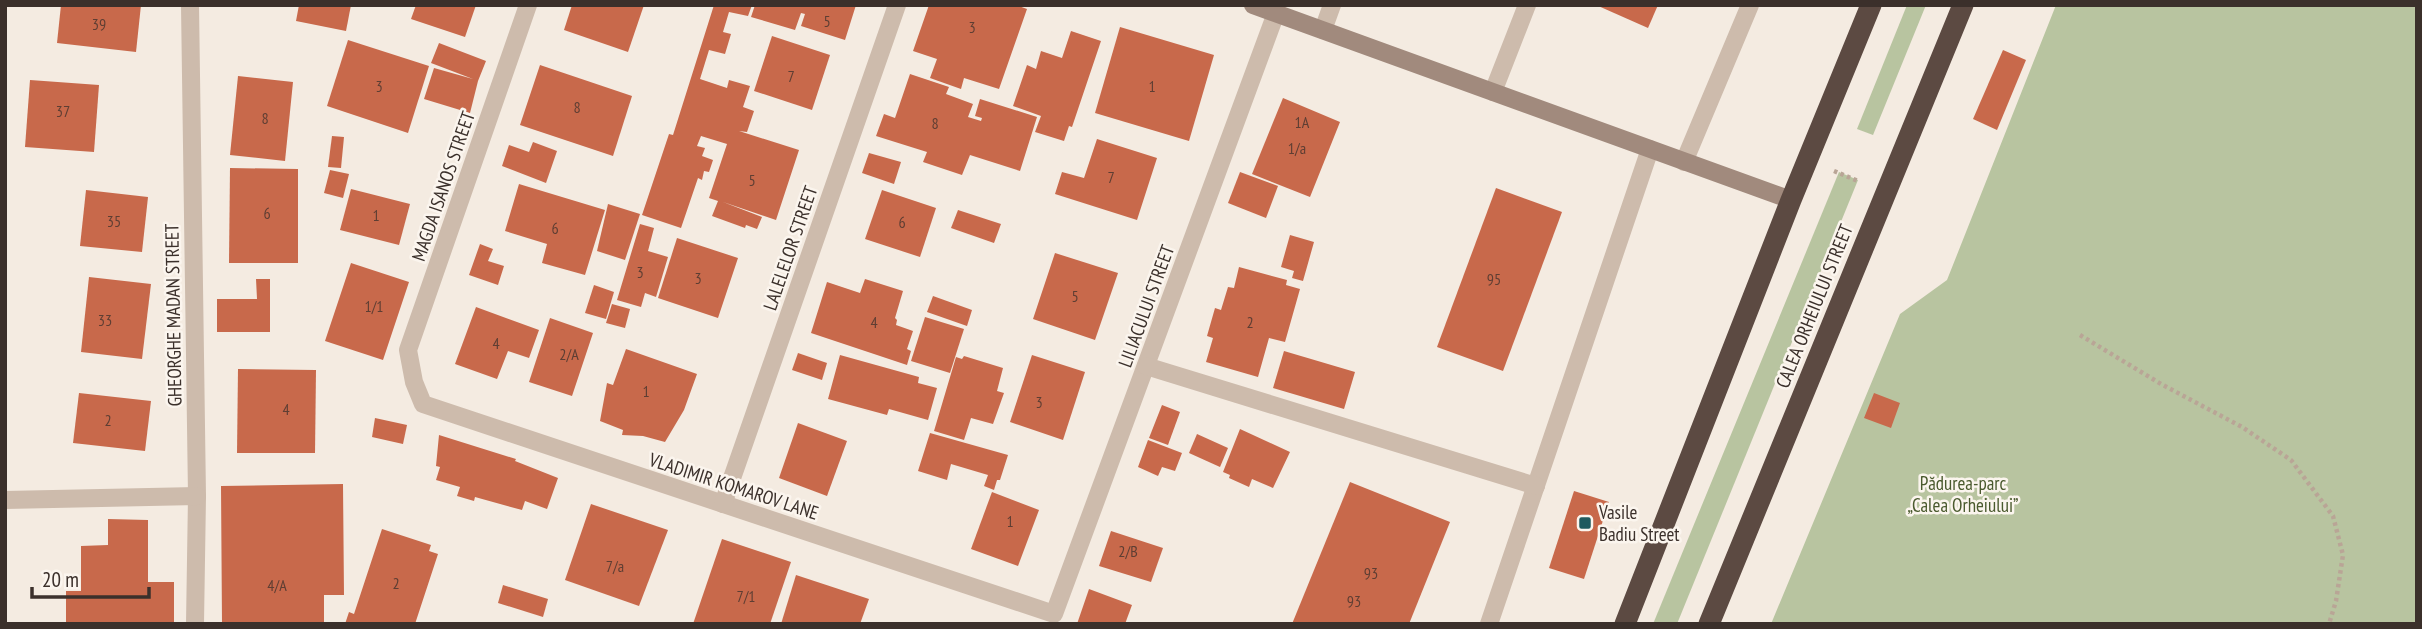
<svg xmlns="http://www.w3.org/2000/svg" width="2422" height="629" font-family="'PT Sans Narrow',sans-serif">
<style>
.green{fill:#b8c4a0}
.building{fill:#c8694b}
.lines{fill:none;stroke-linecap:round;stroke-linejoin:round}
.path{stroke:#b9a596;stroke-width:4.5;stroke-dasharray:3.5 3.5;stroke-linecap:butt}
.lane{stroke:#cdbbac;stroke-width:18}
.street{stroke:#cdbbac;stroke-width:18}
.secondary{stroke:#a18a7d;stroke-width:18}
.highway{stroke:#5c4a42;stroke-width:21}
.poi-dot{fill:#1f5a5e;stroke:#fbf5ee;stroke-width:2.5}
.labels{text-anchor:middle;stroke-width:5;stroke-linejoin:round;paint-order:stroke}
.number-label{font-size:16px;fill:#5e3e33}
.street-label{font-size:19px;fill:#3b302b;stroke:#fbf5ee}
.park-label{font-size:19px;fill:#4a5a2e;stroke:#fbf5ee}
.poi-label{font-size:19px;fill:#3b302b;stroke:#fbf5ee;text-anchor:start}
</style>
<rect width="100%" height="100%" fill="#f4ebe1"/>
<g class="green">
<path d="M1907 5H1926L1873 135 1857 129Z"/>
<path d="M2056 5H2417V624H1771L1900 314 1947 280Z"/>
<path d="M1839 172 1858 180 1677 624H1653Z"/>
</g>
<g class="building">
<path d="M61 5H141L136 52 57 43Z"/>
<path d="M299 5H351L346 31 296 21Z"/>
<path d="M416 5H476L465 37 411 19Z"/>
<path d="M572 5H644L628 52 564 30Z"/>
<path d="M714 5H752L748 16 729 12 723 32 731 34 725 54 709 50 700 79 727 88 729 80 750 86 743 107 754 111 747 132 739 131 799 150 776 220 723 202 762 217 757 229 746 225 745 228 712 216 718 201 709 198 727 144 701 136 697 146 705 148 702 156 713 160 709 172 704 171 702 180 698 178 681 228 642 215 669 134 673 135Z"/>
<path d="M755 5H856L845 40 801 26 805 14 801 13 795 30 751 17Z"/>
<path d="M929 5H1016L1027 9 999 89 964 78 961 89 930 78 937 59 913 51Z"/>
<path d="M1596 5H1658L1648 28Z"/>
<path d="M1120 27 1214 55 1189 141 1095 113Z"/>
<path d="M1071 31 1101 41 1072 127 1069 126 1064 141 1035 132 1041 116 1013 106 1027 65 1036 69 1041 51 1062 58Z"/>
<path d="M772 36 830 55 812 110 754 91Z"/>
<path d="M348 40 429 66 408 133 327 106Z"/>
<path d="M439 43 486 61 478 81 470 113 424 99 434 68 473 79 431 63Z"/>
<path d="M2003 50 2026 60 1997 130 1973 119Z"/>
<path d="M540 65 632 96 613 156 520 125Z"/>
<path d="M910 74 949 87 946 94 973 104 968 117 981 121 982 118 975 116 980 99 1037 117 1020 171 970 155 962 175 923 162 927 152 876 136 884 114 895 118Z"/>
<path d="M238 76 293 82 285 161 230 155Z"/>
<path d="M30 80 99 85 94 152 25 147Z"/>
<path d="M1283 98 1340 122 1310 197 1252 174Z"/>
<path d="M332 136 344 137 341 168 328 167Z"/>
<path d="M1097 139 1157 158 1137 220 1055 194 1062 172 1084 178Z"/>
<path d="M533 142 557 151 546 183 502 166 509 145 529 152Z"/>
<path d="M869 153 901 162 894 184 862 173Z"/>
<path d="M230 168 298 169V263H229Z"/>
<path d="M330 170 349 174 343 198 324 193Z"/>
<path d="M1240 172 1278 186 1266 218 1228 203Z"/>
<path d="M519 184 605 210 585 275 542 263 547 244 505 231Z"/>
<path d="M1496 188 1562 212 1503 371 1437 347Z"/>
<path d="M351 189 410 204 399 245 340 230Z"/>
<path d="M86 190 148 197 142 252 80 246Z"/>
<path d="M882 190 936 208 920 257 865 239Z"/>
<path d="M608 204 640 214 625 260 597 251Z"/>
<path d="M958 210 1001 224 994 243 951 228Z"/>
<path d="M640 224 654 228 648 251 668 257 656 297 645 293 641 307 617 300Z"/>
<path d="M1290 235 1314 242 1303 281 1292 278 1294 271 1281 267Z"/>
<path d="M677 238 738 258 718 318 658 298Z"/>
<path d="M480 244 493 249 488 261 504 266 498 285 469 275Z"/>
<path d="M1055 253 1118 273 1095 340 1033 319Z"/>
<path d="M351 263 409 282 383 360 325 341Z"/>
<path d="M1239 267 1287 280 1286 285 1300 289 1285 342 1269 338 1258 377 1206 362 1213 338 1207 336 1215 308 1221 310 1228 287 1234 288Z"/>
<path d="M89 277 151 284 142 359 81 352Z"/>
<path d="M256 279H270V332H217V299H257Z"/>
<path d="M865 279 903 291 895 318 897 320 896 325 913 331 907 349 911 351 907 365 811 333 827 282 860 293Z"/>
<path d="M594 285 614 292 606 319 585 313Z"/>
<path d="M933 296 972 310 967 326 927 312Z"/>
<path d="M612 304 630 309 625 328 606 323Z"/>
<path d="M476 307 539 330 529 358 508 351 497 379 455 364Z"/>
<path d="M925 317 964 329 950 373 911 361Z"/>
<path d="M550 318 593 333 572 396 529 382Z"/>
<path d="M626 349 697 374 684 410 665 442 643 436 622 435 623 430 600 421 607 383 613 385Z"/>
<path d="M1284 351 1355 372 1344 409 1273 388Z"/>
<path d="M798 353 827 363 822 380 792 370Z"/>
<path d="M840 355 919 377 918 383 937 388 928 420 889 409 887 415 828 399Z"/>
<path d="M1032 355 1085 372 1063 440 1010 422Z"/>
<path d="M964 356 1003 368 997 391 1004 393 993 424 971 418 964 440 934 431 956 357 962 359Z"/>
<path d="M238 369 316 370 315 453H237Z"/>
<path d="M79 393 151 401 145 451 73 443Z"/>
<path d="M1874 393 1900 403 1891 428 1864 418Z"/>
<path d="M1162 405 1180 412 1168 445 1149 438Z"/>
<path d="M375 418 407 425 403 444 372 437Z"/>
<path d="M798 423 847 441 827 496 779 478Z"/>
<path d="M1240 429 1290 452 1273 488 1252 479 1249 487 1229 478 1230 475 1223 472Z"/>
<path d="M930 433 1008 455 1000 480H997L994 490 984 486 988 475 951 464 947 480 918 471Z"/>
<path d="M1197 434 1228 448 1220 467 1189 453Z"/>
<path d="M439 435 516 459 515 461 558 478 547 509 525 501 522 510 475 497 474 501 457 496 460 487 436 480 440 467 436 466Z"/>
<path d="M1148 440 1182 453 1175 471 1162 467 1158 476 1138 467Z"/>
<path d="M1350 482 1450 522 1409 624H1292Z"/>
<path d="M343 484 344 595H324V624H222L221 486Z"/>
<path d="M1574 491 1609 502 1584 579 1549 568Z"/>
<path d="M992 492 1039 510 1018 566 971 549Z"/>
<path d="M591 504 668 530 639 606 565 580Z"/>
<path d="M108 519 148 520V582H174V624H66V591H81V546L108 545Z"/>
<path d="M382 529 431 545 429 551 438 554 415 624H345L349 612 354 614Z"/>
<path d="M1111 531 1163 548 1151 582 1099 566Z"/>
<path d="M722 539 791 562 770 624H693Z"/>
<path d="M796 575 869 599 860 624H781Z"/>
<path d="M503 585 548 599 543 617 498 603Z"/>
<path d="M1089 589 1132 605 1125 624H1077Z"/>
</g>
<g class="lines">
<g class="path">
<path d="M1834 171 1858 181"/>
<path d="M2080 335 2161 384 2242 427 2291 460 2333 516 2343 555 2336 601 2329 624"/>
</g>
<g class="lane">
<path d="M1323 30 1332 5"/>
<path d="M1493 92 1527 5"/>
<path d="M1684 162 1750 5"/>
<path d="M1489 624 1650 149"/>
</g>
<g class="street">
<path d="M190 5 197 496 195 624"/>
<path d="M528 5 408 350 414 382 423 404 1054 614 1276 13"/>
<path d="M1146 366 1536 486"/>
<path d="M5 500 197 496"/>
<path d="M723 504 897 5"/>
</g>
<path class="secondary" d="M1253 5 1791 200"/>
<g class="highway">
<path d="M1625 624 1791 200 1871 5"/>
<path d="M1709 624 1963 5"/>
</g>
</g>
<rect class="poi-dot" x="1578" y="516" width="14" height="14" rx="3.5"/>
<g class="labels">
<g class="number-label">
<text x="827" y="27">5</text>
<text x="99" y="30">39</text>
<text x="972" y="33">3</text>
<text x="791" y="82">7</text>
<text x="379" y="92">3</text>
<text x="1152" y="92">1</text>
<text x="577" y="113">8</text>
<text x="63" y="117">37</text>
<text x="265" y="124">8</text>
<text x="1302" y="128">1A</text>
<text x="935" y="129">8</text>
<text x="1297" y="154">1/a</text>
<text x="1111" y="183">7</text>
<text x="752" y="186">5</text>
<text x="267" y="219">6</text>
<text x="376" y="221">1</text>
<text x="114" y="227">35</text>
<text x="902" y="228">6</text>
<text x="555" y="234">6</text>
<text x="640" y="278">3</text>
<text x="698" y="284">3</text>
<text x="1494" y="285">95</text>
<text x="1075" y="302">5</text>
<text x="374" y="312">1/1</text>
<text x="105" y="326">33</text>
<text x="874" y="328">4</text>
<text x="1250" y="328">2</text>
<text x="496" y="349">4</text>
<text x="569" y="360">2/A</text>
<text x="646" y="397">1</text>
<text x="1039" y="408">3</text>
<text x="286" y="415">4</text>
<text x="108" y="426">2</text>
<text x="1010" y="527">1</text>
<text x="1128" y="557">2/B</text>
<text x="615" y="572">7/a</text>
<text x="1371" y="579">93</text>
<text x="396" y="589">2</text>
<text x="277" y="591">4/A</text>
<text x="746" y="602">7/1</text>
<text x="1354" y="607">93</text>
</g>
<g class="street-label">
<text transform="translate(443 186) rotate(-71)" y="7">MAGDA ISANOS STREET</text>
<text transform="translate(790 248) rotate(-71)" y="7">LALELELOR STREET</text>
<text transform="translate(1146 306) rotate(-70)" y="7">LILIACULUI STREET</text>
<text transform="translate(1814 306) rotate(-68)" y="7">CALEA ORHEIULUI STREET</text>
<text transform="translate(173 315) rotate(-91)" y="7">GHEORGHE MADAN STREET</text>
<text transform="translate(734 486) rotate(18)" y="7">VLADIMIR KOMAROV LANE</text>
</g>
<g class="park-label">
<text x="1963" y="490">Pădurea-parc<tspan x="1963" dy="22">„Calea Orheiului”</tspan></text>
</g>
<g class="poi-label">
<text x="1599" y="519">Vasile<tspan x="1599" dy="22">Badiu Street</tspan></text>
</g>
</g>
<rect width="2422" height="629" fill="none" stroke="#3b302b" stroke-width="14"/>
<path d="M32 587v10h117v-10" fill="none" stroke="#3b302b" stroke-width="3.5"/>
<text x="42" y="587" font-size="21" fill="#3b302b" stroke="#fbf5ee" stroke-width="5" paint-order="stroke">20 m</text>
</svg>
